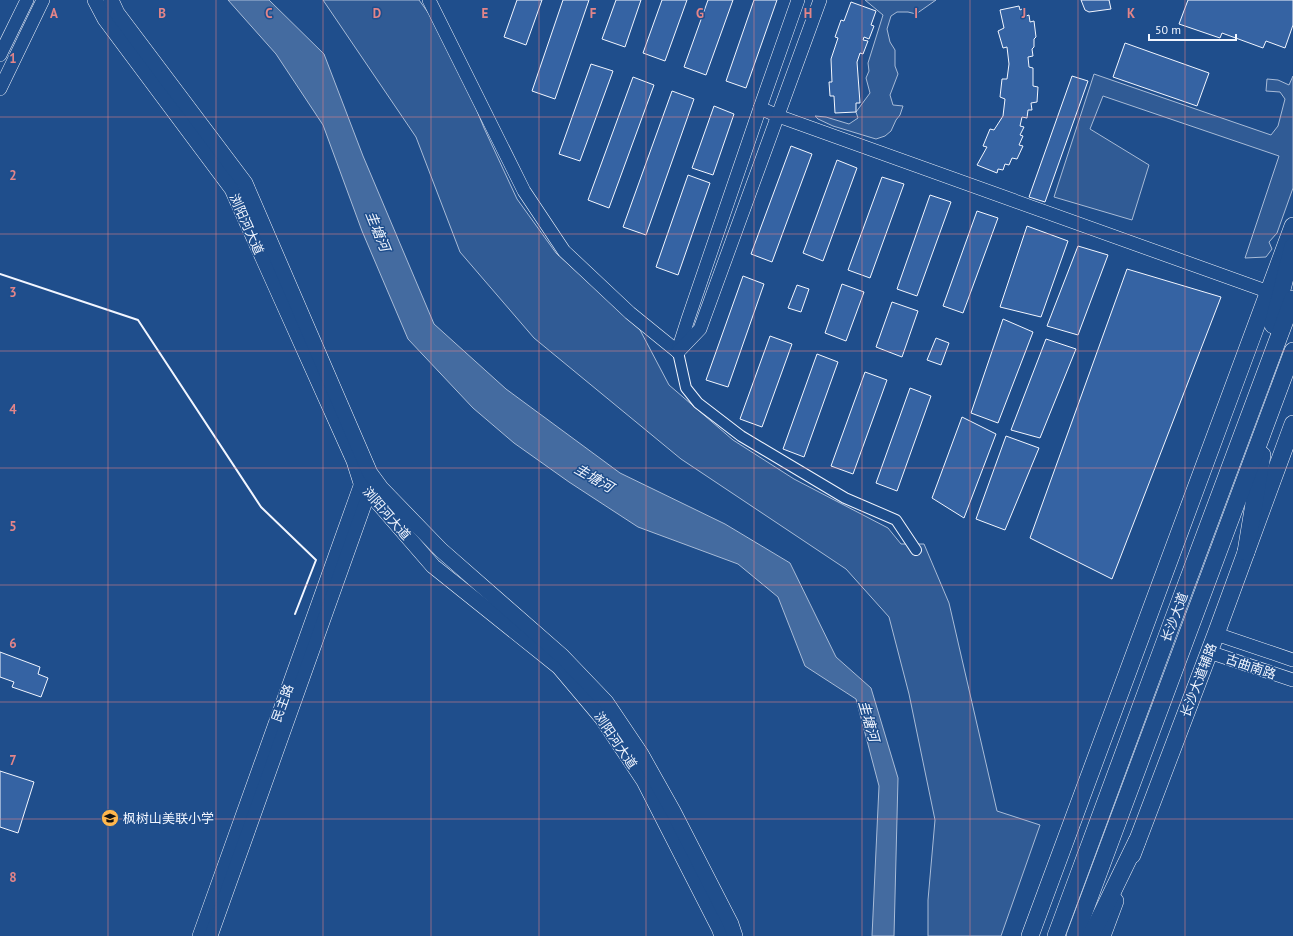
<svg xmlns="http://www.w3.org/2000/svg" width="1293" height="936" font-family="'PT Sans','Noto Sans SC',sans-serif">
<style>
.built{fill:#305b95;stroke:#a8bbd7}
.water{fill:#446ba0;stroke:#a8bbd7}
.building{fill:#3563a3;stroke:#f2f6ff}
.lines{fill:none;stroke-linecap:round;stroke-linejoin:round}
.minor-casing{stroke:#f2f6ff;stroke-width:12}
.tertiary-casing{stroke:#f2f6ff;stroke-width:14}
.secondary-casing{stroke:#f2f6ff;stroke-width:16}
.primary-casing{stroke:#f2f6ff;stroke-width:18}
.trunk-casing{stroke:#f2f6ff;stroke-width:18}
.minor{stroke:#1f4e8c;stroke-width:10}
.tertiary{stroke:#1f4e8c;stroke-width:13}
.secondary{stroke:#1f4e8c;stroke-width:15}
.primary{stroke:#1f4e8c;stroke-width:17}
.trunk{stroke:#1f4e8c;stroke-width:17}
.wall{stroke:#f2f6ff;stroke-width:2}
.grid{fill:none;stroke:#e38589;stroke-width:1;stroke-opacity:0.55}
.labels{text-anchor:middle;stroke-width:3;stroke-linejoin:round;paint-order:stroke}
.street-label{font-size:13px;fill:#f2f6ff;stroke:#1f4e8c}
.poi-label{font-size:13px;fill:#f2f6ff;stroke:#1f4e8c;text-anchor:start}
.water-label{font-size:14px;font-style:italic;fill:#f2f6ff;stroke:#1f4e8c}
.grid-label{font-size:13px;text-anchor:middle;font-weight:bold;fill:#e38589;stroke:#1f4e8c;stroke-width:3;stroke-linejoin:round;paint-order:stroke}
</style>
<rect width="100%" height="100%" fill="#1f4e8c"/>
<g class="built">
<path d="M323 0H419L432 18 462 74 484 128 517 199 556 253 640 330 669 385 733 440 794 479 888 528 901 544H924L949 603 997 811 1040 825 1001 936H928V900L935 820 909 694 889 617 846 569 681 459 534 338 460 252 416 137Z"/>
<path d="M865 0H936L916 14 908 12H897L891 16 887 29 890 42 895 50V66L898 74 890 95 893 105 903 106 900 115 896 120 891 131 885 136 876 139 833 126 818 119 815 116 826 117 849 124 858 118 856 112 870 93 866 78 869 71 868 63 883 15Z"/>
<path d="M1094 74 1271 135 1278 126 1285 99 1280 92 1266 91 1267 79 1278 80 1289 85 1293 76V188L1277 233 1269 242 1272 249 1266 257 1245 258 1279 156 1103 96 1090 129 1149 165 1132 220 1054 197Z"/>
</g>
<path class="water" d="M228 0H269L324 54 363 156 434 324 506 389 620 473 725 524 790 563 836 657 871 688 898 778 894 936H872L879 786 856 699 805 666 778 597 738 564 638 527 569 482 514 443 473 408 408 339 362 231 323 125 276 54Z"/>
<g class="building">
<path d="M517 0H542L526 45 504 37Z"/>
<path d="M563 0H589L555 99 532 91Z"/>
<path d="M616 0H641L625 47 602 39Z"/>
<path d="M662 0H687L665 61 643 53Z"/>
<path d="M708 0H733L706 75 684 67Z"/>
<path d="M754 0H777L746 88 726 81Z"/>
<path d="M1081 0H1109L1111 9 1089 12 1085 10Z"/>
<path d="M1188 0H1293V25L1285 48 1266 41 1263 48 1222 33 1220 38 1179 24Z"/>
<path d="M851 2 876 11 871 25 874 26 869 39 864 37 863 40 868 41 863 54 860 53 857 62 860 103H856V112L835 113 834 96H830L829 82H832L831 59 838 38 835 37 841 20 844 21Z"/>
<path d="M1019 6 1020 10 1024 8 1026 16 1029 15 1030 22 1034 21 1036 37 1034 39V47L1032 49 1033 56 1028 57 1029 67 1033 68V86L1038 87 1037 102 1031 103 1032 110H1028L1027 118 1022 117 1020 126 1024 127 1020 135 1023 136 1019 145 1023 146 1017 159 1012 158 1009 165 1005 164 1003 170 998 169 997 173 977 165 987 147 983 146 990 129 994 130 1003 116 1005 99 1000 97 1002 79H1007L1009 64 1007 47 1003 48 998 31 1004 28 1000 10Z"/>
<path d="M1125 43 1209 73 1197 106 1113 77Z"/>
<path d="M591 64 613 71 580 161 559 154Z"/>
<path d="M1072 76 1088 81 1045 202 1029 197Z"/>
<path d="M633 77 654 85 609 208 588 200Z"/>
<path d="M672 91 694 99 646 235 623 227Z"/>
<path d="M714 106 734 114 713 175 692 168Z"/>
<path d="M791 146 812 154 772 262 751 254Z"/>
<path d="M837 160 857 168 823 261 803 253Z"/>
<path d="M688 175 710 183 678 275 656 267Z"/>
<path d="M882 177 904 184 870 278 848 270Z"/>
<path d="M930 195 951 202 917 296 897 289Z"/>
<path d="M977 211 998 218 963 313 943 306Z"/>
<path d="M1027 226 1068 241 1041 317 1000 307Z"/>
<path d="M1078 246 1108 255 1078 335 1047 326Z"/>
<path d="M1127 269 1221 297 1112 579 1030 538Z"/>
<path d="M743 276 764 284 728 387 706 380Z"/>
<path d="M842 284 864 292 846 341 825 333Z"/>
<path d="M797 285 809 289 801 312 788 308Z"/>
<path d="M892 302 918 311 902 357 876 347Z"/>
<path d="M1003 319 1033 332 998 423 971 413Z"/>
<path d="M770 336 792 344 762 427 740 419Z"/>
<path d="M936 338 949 343 941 365 927 360Z"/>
<path d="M1046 339 1076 349 1040 438 1011 430Z"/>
<path d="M817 354 838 362 804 457 783 449Z"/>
<path d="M865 372 887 380 853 474 831 466Z"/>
<path d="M910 388 931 396 897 491 876 483Z"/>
<path d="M962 417 996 434 964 518 932 498Z"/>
<path d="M1006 436 1039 448 1005 530 976 519Z"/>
<path d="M0 652 40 667 38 674 48 678 41 697 12 687 14 682 0 677Z"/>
<path d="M0 771 34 782 18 833 0 827Z"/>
</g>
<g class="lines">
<defs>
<path id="minor" d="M678 352 686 388 698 403 741 436 845 498 896 520 916 550"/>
<g id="tertiary">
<path d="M429 0 524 191 564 251 630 313 678 352"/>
<path d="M0 55 27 0"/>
<path d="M0 89 43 0"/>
<path d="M760 108 778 116 1269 292"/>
<path d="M678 350 688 319 760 108 798 0"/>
<path d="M678 352 700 329 820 0"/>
<path d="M1216 634 1293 660"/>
<path d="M1209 652 1293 680"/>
<path d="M199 936 361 483 366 477"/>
<path d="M211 936 369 493 377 490"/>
</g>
<g id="secondary">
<path d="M95 0 105 19 232 189 354 461 361 483 433 566 559 667 602 718 644 781 719 928 722 936"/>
<path d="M111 0 117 13 245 183 370 473 381 488 441 550 562 656 606 702 641 754 673 811 731 924 735 936"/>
</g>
<g id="primary">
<path d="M1132 855 1216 634 1293 424"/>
<path d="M1030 936 1293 226"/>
<path d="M1102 936 1115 901"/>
</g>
<g id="trunk">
<path d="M1273 325 1293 246"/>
<path d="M1246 552 1262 455"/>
<path d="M1056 936 1167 636 1293 299"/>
<path d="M1075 936 1293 351"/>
<path d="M1091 936 1137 841"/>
</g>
</defs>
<use href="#minor" class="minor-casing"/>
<use href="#tertiary" class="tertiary-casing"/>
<use href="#secondary" class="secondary-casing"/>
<use href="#primary" class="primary-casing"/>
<use href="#trunk" class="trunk-casing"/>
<use href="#minor" class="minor"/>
<use href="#tertiary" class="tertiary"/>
<use href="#secondary" class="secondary"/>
<use href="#primary" class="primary"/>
<use href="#trunk" class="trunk"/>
<path class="wall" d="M0 274 138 320 261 507 316 560 295 614"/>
</g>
<path class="grid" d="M108 0V936M216 0V936M323 0V936M431 0V936M539 0V936M646 0V936M754 0V936M862 0V936M970 0V936M1078 0V936M1185 0V936M0 117H1293M0 234H1293M0 351H1293M0 468H1293M0 585H1293M0 702H1293M0 819H1293"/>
<defs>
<symbol id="school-disc" viewBox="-11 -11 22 22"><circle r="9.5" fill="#ffb74d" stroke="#1f4e8c"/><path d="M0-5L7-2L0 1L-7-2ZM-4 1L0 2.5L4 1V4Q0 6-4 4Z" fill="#111"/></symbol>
</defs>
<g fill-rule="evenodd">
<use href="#school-disc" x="100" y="808" width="20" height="20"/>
</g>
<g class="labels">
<g class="street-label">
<text transform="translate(247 224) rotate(66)" y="5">浏阳河大道</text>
<text transform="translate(387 513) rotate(49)" y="5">浏阳河大道</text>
<text transform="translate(1174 617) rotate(-69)" y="5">长沙大道</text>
<text transform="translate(1251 666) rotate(19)" y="5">古曲南路</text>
<text transform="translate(1198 680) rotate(-69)" y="5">长沙大道辅路</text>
<text transform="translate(282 703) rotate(-70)" y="5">民主路</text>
<text transform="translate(616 740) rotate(56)" y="5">浏阳河大道</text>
</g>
<g class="poi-label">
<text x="123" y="823">枫树山美联小学</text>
</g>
<g class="water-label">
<text transform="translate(378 231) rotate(68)" y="5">圭塘河</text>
<text transform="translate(594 478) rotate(30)" y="5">圭塘河</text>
<text transform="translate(869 721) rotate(74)" y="5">圭塘河</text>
</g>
</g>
<g class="grid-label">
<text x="54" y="18">A</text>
<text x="162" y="18">B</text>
<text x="269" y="18">C</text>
<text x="377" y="18">D</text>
<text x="485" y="18">E</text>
<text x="593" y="18">F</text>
<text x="700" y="18">G</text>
<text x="808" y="18">H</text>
<text x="916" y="18">I</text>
<text x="1024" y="18">J</text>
<text x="1131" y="18">K</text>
<text x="13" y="63">1</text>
<text x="13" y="180">2</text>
<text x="13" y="297">3</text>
<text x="13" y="414">4</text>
<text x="13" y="531">5</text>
<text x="13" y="648">6</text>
<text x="13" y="765">7</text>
<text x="13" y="882">8</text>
</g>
<path d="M1149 34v6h87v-6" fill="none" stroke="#f2f6ff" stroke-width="2"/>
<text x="1155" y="34" font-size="12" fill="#f2f6ff" stroke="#1f4e8c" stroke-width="3" paint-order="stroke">50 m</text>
</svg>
